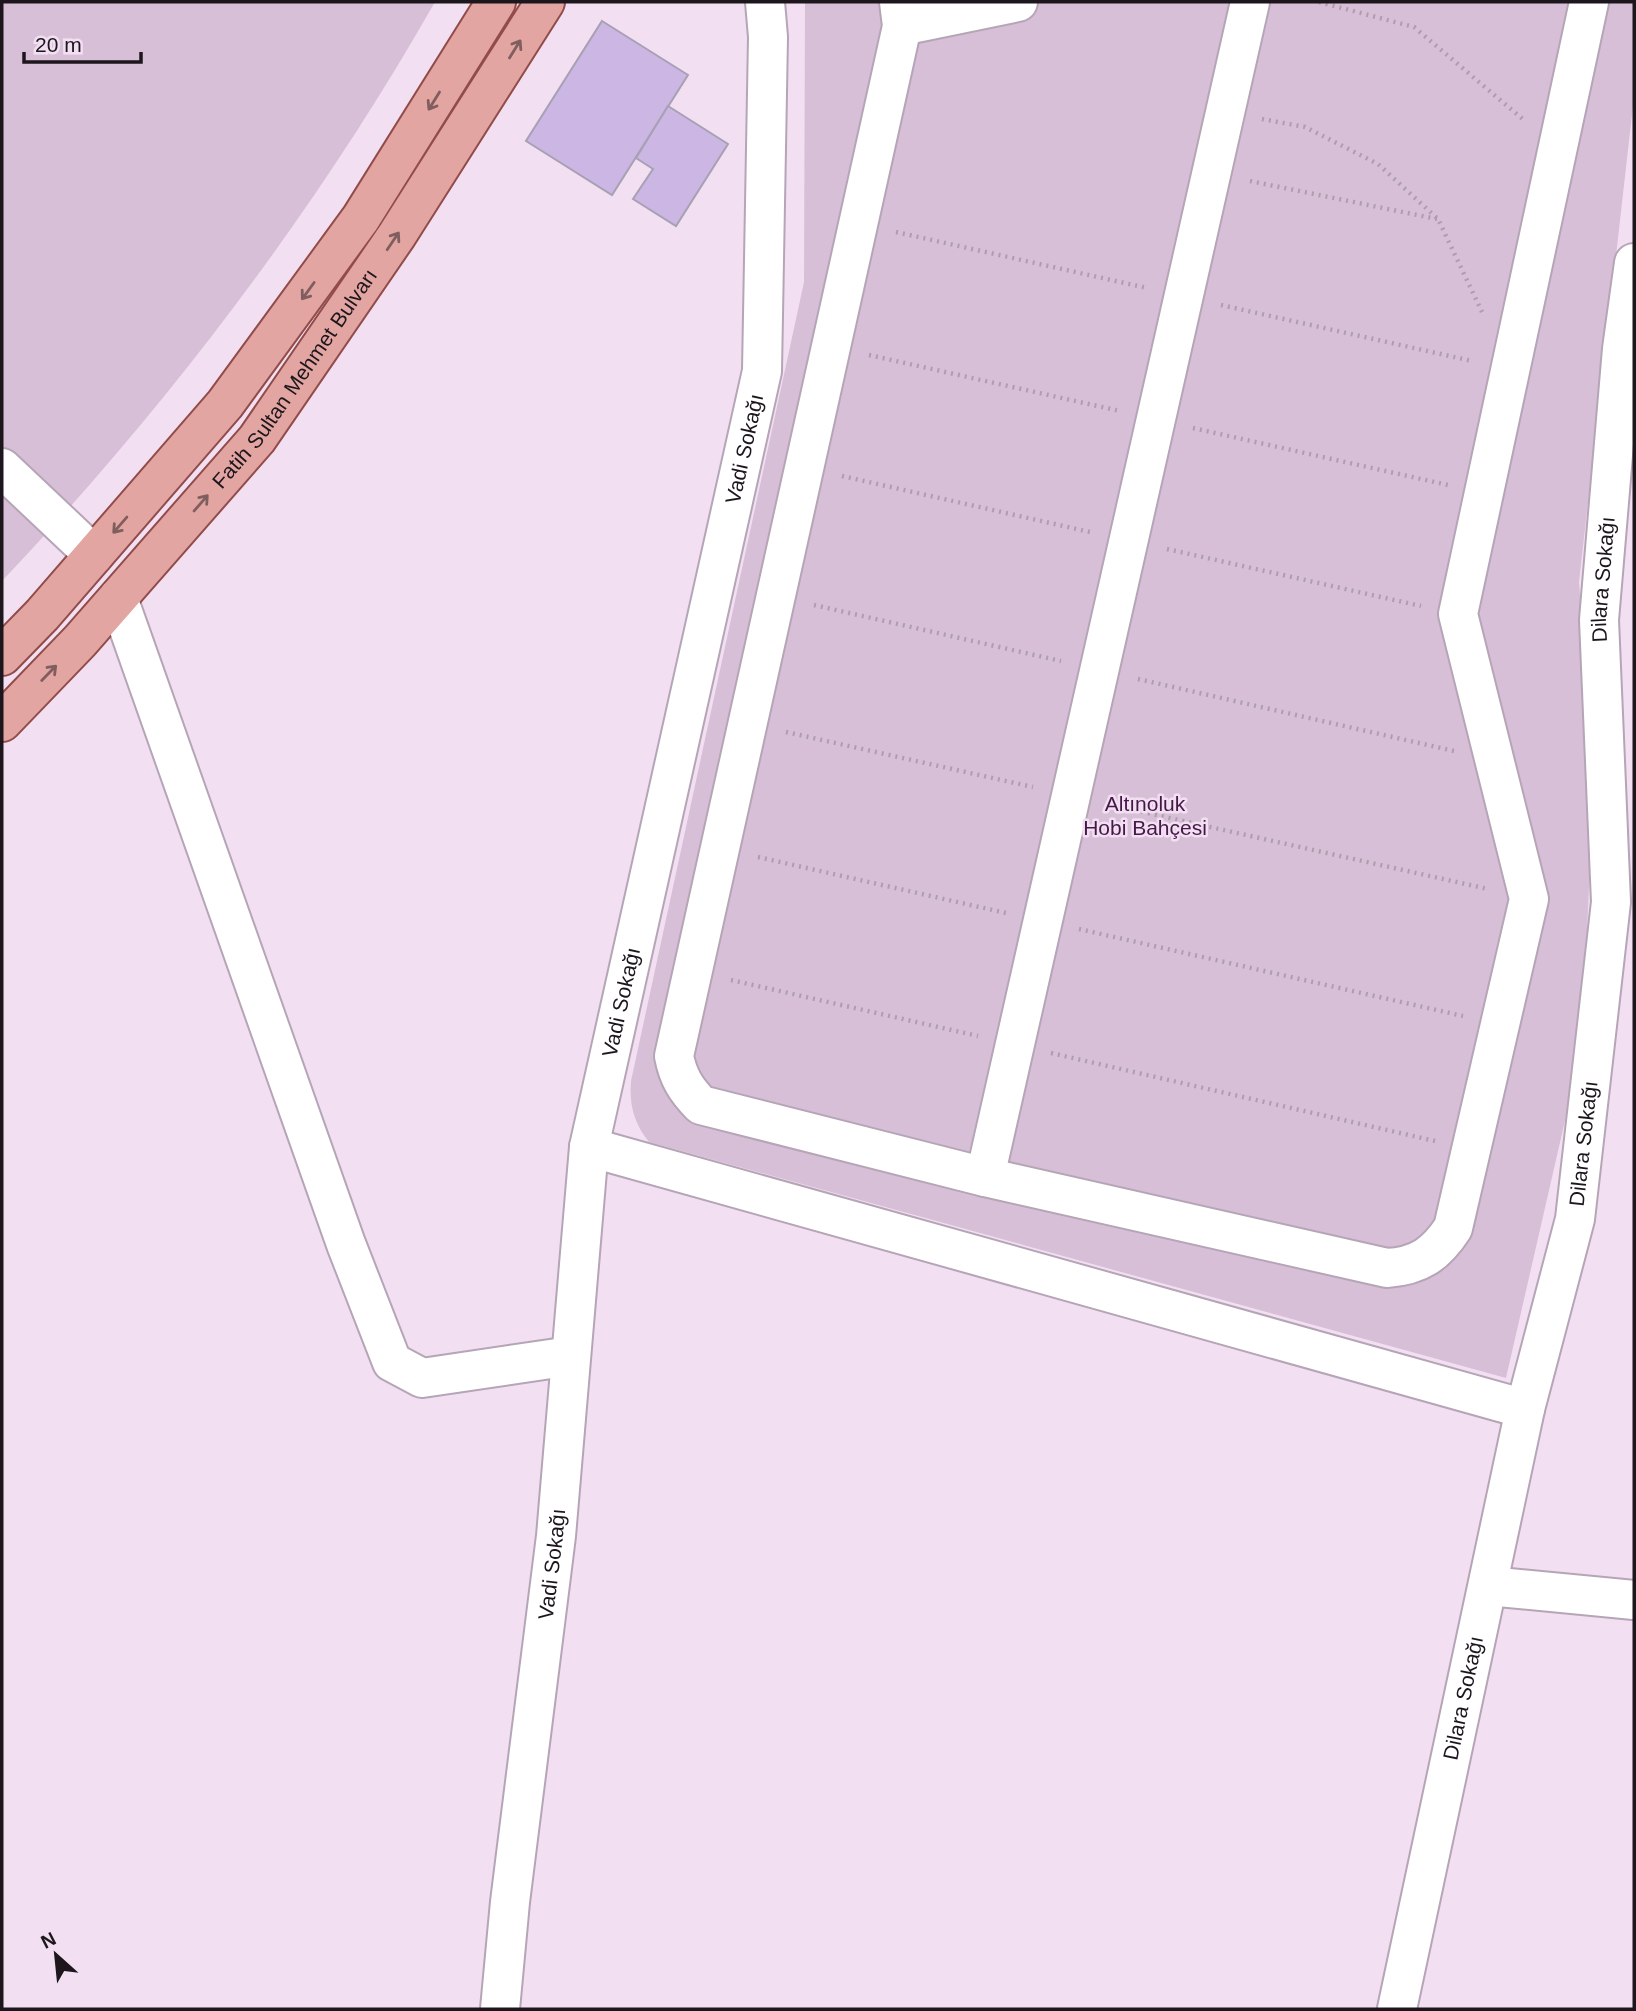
<svg xmlns="http://www.w3.org/2000/svg" width="1636" height="2011" font-family="Arial,sans-serif">
<style>
.green{fill:#d8bfd8}
.building{fill:#cbb6e4;stroke:#a9a0b4;stroke-width:2}
.lines{fill:none;stroke-linecap:round;stroke-linejoin:round}
.minor-casing{stroke:#b5a5b6;stroke-width:42}
.major-casing{stroke:#914c4a;stroke-width:42}
.path{stroke:#ad9ead;stroke-width:4.5;stroke-dasharray:2 5;stroke-linecap:butt}
.minor{stroke:#fff;stroke-width:38}
.major{stroke:#e3a5a1;stroke-width:38}
.oneway{stroke:#805e5f}
.labels{text-anchor:middle;stroke-width:5;stroke-linejoin:round;paint-order:stroke}
.street-label{font-size:21px;fill:#1d161d;stroke:#f2e0f2}
.park-label{font-size:21px;fill:#451848;stroke:#f2e0f2}
</style>
<rect width="100%" height="100%" fill="#f2e0f2"/>
<g class="green">
<path d="M2 2H435C316 211 167 407 2 581Z"/>
<path d="M805 2H1634V97L1579 582 1586 669 1591 843 1584 999 1575 1077 1506 1378 649 1142C634 1123 629 1105 631 1081L804 282Z"/>
</g>
<g class="building">
<path d="M602 21 688 75 612 195 526 141Z"/>
<path d="M668 106 728 144 676 226 633 199 653 169 636 158Z"/>
</g>
<g class="lines">
<defs>
<g id="minor">
<path d="M899 2 902 26 674 1056C678 1077 686 1090 701 1105L985 1177 1387 1268C1419 1266 1436 1254 1453 1228L1529 899 1458 614 1589 2"/>
<path d="M902 26 1018 2"/>
<path d="M2 468 94 555"/>
<path d="M118 598 346 1244 392 1362 422 1378 571 1356"/>
<path d="M589 1147 1525 1409"/>
<path d="M985 1177 1250 2"/>
<path d="M1488 1586 1634 1600"/>
<path id="s1" d="M500 2009 510 1902 556 1536 589 1147 762 371 768 37 765 2"/>
<path id="s2" d="M1397 2009 1525 1409 1575 1219 1611 902 1599 620 1622 349 1634 263"/>
</g>
<g id="major">
<path d="M2 656 42 615 225 404 361 218 496 2"/>
<path id="s3" d="M2 722 80 641 257 439 397 235 545 2"/>
</g>
</defs>
<use href="#minor" class="minor-casing"/>
<use href="#major" class="major-casing"/>
<g class="path">
<path d="M1319 2 1414 27 1525 121"/>
<path d="M1262 119 1305 127 1378 164 1438 219 1482 312"/>
<path d="M1250 181 1437 219"/>
<path d="M896 232 1147 288"/>
<path d="M1221 305 1472 361"/>
<path d="M869 355 1120 411"/>
<path d="M1193 428 1448 485"/>
<path d="M842 476 1090 532"/>
<path d="M1167 549 1421 606"/>
<path d="M814 605 1061 661"/>
<path d="M1138 679 1454 751"/>
<path d="M786 732 1033 787"/>
<path d="M1107 804 1488 889"/>
<path d="M758 857 1006 913"/>
<path d="M1079 929 1463 1016"/>
<path d="M731 980 978 1036"/>
<path d="M1051 1053 1435 1141"/>
</g>
<use href="#minor" class="minor"/>
<use href="#major" class="major"/>
</g>
<defs><path id="oneway-shaft" d="M-6 0H5M1.5-3L5.5 0L1.5 3" fill="none" stroke-width="1.6" stroke-linecap="round" stroke-linejoin="round" transform="scale(1.75)"/></defs>
<g class="oneway">
<use href="#oneway-shaft" transform="translate(515 49) rotate(-58)"/>
<use href="#oneway-shaft" transform="translate(434 101) rotate(122)"/>
<use href="#oneway-shaft" transform="translate(393 241) rotate(-56)"/>
<use href="#oneway-shaft" transform="translate(308 291) rotate(126)"/>
<use href="#oneway-shaft" transform="translate(201 503) rotate(-49)"/>
<use href="#oneway-shaft" transform="translate(120 525) rotate(131)"/>
<use href="#oneway-shaft" transform="translate(49 673) rotate(-46)"/>
</g>
<g class="labels">
<g class="street-label">
<text dy="7" stroke="none"><textPath href="#s3" startOffset="452">Fatih Sultan Mehmet Bulvarı</textPath></text>
<text dy="7" stroke="none"><textPath href="#s1" startOffset="1582">Vadi Sokağı</textPath></text>
<text dy="7" stroke="none"><textPath href="#s2" startOffset="1452">Dilara Sokağı</textPath></text>
<text dy="7" stroke="none"><textPath href="#s1" startOffset="1015">Vadi Sokağı</textPath></text>
<text dy="7" stroke="none"><textPath href="#s2" startOffset="886">Dilara Sokağı</textPath></text>
<text dy="7" stroke="none"><textPath href="#s1" startOffset="448">Vadi Sokağı</textPath></text>
<text dy="7" stroke="none"><textPath href="#s2" startOffset="318">Dilara Sokağı</textPath></text>
</g>
<g class="park-label">
<text x="1145" y="811">Altınoluk<tspan x="1145" dy="24">Hobi Bahçesi</tspan></text>
</g>
</g>
<rect width="1636" height="2011" fill="none" stroke="#1d161d" stroke-width="7"/>
<g transform="translate(56 1955) rotate(333)" stroke="#f2e0f2" stroke-width="5" paint-order="stroke">
<path d="M0-5L12 26L0 18L-12 26Z" fill="#1d161d"/>
<text y="-10" font-size="19" font-weight="bold" text-anchor="middle" fill="#1d161d">N</text>
</g>
<path d="M24 52v10h117v-10" fill="none" stroke="#1d161d" stroke-width="3.5"/>
<text x="35" y="52" font-size="21" fill="#1d161d" stroke="#f2e0f2" stroke-width="5" paint-order="stroke">20 m</text>
</svg>
